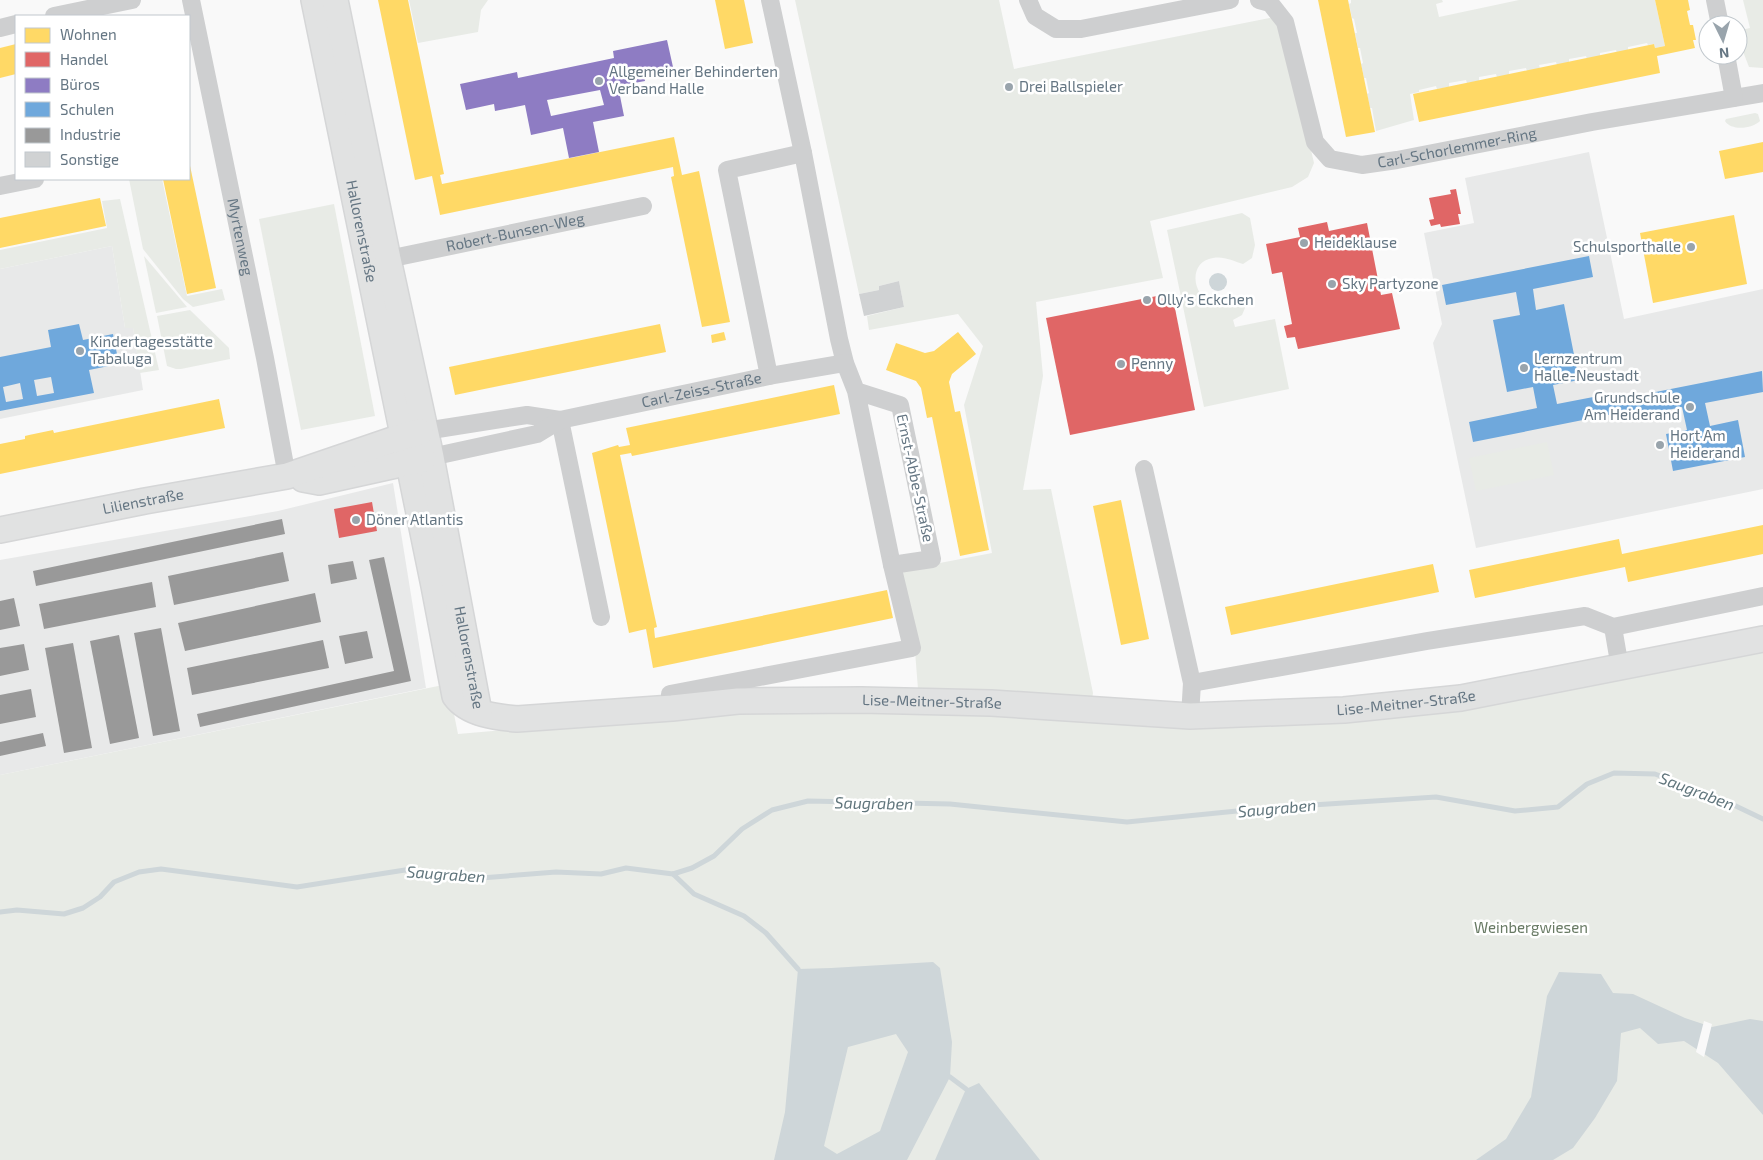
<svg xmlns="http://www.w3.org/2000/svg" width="1763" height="1160" font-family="'Exo 2',sans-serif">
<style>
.built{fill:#e8e9e9}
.green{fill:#e8ebe6}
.water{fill:#ced6d9;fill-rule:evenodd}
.pier{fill:#f9f9f9}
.homes{fill:#ffd966}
.shops{fill:#e06666}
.offices{fill:#8e7cc3;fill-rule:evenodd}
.schools{fill:#6fa8dc;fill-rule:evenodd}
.industry{fill:#999}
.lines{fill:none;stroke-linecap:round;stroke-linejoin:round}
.stream{stroke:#ced6d9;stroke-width:5}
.building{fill:#d0d2d3}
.secondary-casing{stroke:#d5d6d7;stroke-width:28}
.street{stroke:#cecfd0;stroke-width:18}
.secondary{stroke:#e1e2e2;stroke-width:25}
.poi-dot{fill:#99a4ac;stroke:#fff;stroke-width:2}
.labels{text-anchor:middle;stroke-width:5;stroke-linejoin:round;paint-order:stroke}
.poi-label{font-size:15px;fill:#657683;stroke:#fff;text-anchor:start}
.street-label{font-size:15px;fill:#657683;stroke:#fff}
.park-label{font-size:15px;fill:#687a64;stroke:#fff}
.water-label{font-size:16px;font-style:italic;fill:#60757c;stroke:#fff}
</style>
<rect width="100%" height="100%" fill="#f9f9f9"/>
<g class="built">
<path d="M1589 152 1624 319 1763 289V489L1476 548 1433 343 1442 324 1424 233 1474 223 1465 178Z"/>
<path d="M112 246 125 328 133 327 143 390 0 419V269Z"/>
<path d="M393 483 426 688 0 775V560L278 511Z"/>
</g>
<g class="green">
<path d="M409 0H488L481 10 478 32 418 43Z"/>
<path d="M795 0H999L1014 69 1274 17 1284 33 1314 163 1308 177 1292 187 1150 221 1163 278 1036 302 1043 376 1023 490 1051 489 1093 693 1091 707 919 702 915 651 898 571 992 553 964 405 983 346 958 314 869 330 867 316 904 307 899 281 879 286V290L859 294Z"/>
<path d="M1351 0H1442L1443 2 1436 4 1439 17 1519 0H1655L1665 46 1655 48 1654 44 1648 45 1647 43 1628 47V51L1617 53 1616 50 1600 53V56L1587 59 1586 56 1569 59V63L1557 65 1556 62 1539 65 1540 69 1527 71 1526 68 1509 71V75L1497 77 1496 74 1479 77V81L1467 83 1466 80 1449 83V87L1437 89 1436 86 1419 90V92L1410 94 1414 120 1376 131 1372 108H1370L1367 94 1369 93 1366 78H1364L1361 64 1363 63 1360 48H1358L1355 33H1357L1354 19 1352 18 1349 4 1351 3Z"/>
<path d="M1743 0H1763V68L1749 67 1744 54 1741 30 1750 28Z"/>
<path d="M1755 113 1758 114 1760 121C1752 129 1731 131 1725 121L1726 119Z"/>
<path d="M129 179H162L187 296 222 289 225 300 193 307 183 299 143 249Z"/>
<path d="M120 199 159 370 140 373 133 328H125L112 246 0 269V250L107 228 102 201Z"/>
<path d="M334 204 375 416 301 430 259 219Z"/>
<path d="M1242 213 1250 218 1255 245 1252 258 1243 264C1233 261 1224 256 1213 258 1188 261 1191 298 1214 302 1222 304 1228 298 1236 297L1244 305 1245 308 1242 315 1233 320 1235 327 1275 319 1289 389 1204 407 1167 230Z"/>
<path d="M144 256 187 307 156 313Z"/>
<path d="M190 310 229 348 230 359 181 369H176L167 366 157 316Z"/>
<path d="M1547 442 1554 475 1476 491 1469 458Z"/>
<path d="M1763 645V1160H0V775L448 684 458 734 718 711 829 707 1173 725Z"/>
</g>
<g class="water">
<circle cx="1218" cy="282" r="9"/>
<path d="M933 962 940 968 952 1042 950 1077 907 1160H774L785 1112 798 969 831 968ZM896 1034 908 1052 880 1131 837 1154 824 1146 848 1047Z"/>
<path d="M1559 972 1601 974 1613 993 1633 994 1685 1018 1712 1027 1750 1019 1763 1021V1115L1718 1063 1684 1041 1658 1044 1640 1028 1621 1033 1617 1081 1595 1118 1573 1148 1553 1160H1476L1506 1139 1531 1097 1547 996Z"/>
<path d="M979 1083 1040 1160H935L966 1089Z"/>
</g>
<path class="pier" d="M1704 1021 1712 1024 1704 1057 1696 1052Z"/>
<g class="homes">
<path d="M378 0H408L444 174 440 175 442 184 674 137 682 175 699 171 730 322 702 327 671 177 674 176 673 167 440 215 432 176 415 180Z"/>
<path d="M715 0H744L753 43 725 49Z"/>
<path d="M1318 0H1348L1375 132 1346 137Z"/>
<path d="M1655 0H1688L1690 10 1687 11 1690 25H1693L1696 40H1693L1695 48 1657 56 1660 73 1419 122 1413 94 1654 44 1655 48 1665 46Z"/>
<path d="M16 44V74L0 78V48Z"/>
<path d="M1763 142V172L1725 179 1719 151Z"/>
<path d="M189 161 216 288 187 294 163 179H189Z"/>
<path d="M100 198 106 226 0 248V218Z"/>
<path d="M1734 215 1747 284 1653 303 1640 233Z"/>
<path d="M660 324 666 352 455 395 449 367Z"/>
<path d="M724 332 726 340 712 343 711 335Z"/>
<path d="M958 332 976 354 952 374 949 382 955 412 960 411 989 550 960 556 932 417 927 418 921 388 916 381 886 370 896 343 925 353 934 351Z"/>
<path d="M834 385 840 414 632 456 631 453 620 455 657 627 654 628 655 638 887 590 893 618 653 668 646 629 629 633 592 453 618 445 619 447 630 445 626 428Z"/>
<path d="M219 399 225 428 0 474V444L25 439V436L29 435 53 430 54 433Z"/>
<path d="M1121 500 1149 639 1121 645 1093 506Z"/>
<path d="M1763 525V554L1628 582 1625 567 1475 598 1469 570 1619 539 1622 554Z"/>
<path d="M1433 564 1439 592 1231 635 1225 607Z"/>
</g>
<g class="shops">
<path d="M1456 189 1461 214H1458L1460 224 1441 227 1440 224 1431 226 1429 220 1434 219 1429 198 1451 194 1450 190Z"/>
<path d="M1327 222 1329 231 1367 223 1381 295 1392 293 1400 329 1298 349 1295 337 1287 338 1284 326 1292 324 1282 272 1272 274 1266 244 1300 237 1298 228Z"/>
<path d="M1172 293 1195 410 1070 435 1046 318Z"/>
<path d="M372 502 377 531 339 538 334 509Z"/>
</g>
<path class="offices" d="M667 40 673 67 644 73 645 81 618 86 624 116 593 122 599 152 569 158 563 128 531 135 525 105 495 111 494 104 466 110 460 84 517 72 518 78 614 58 613 51ZM600 90 604 105 551 116 547 100Z"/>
<g class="schools">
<path d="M1589 256 1593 277 1533 289 1536 310 1564 304 1579 380 1553 385 1557 404 1614 393 1615 400 1762 371 1763 392 1705 403 1710 426 1738 420 1745 457 1673 471 1666 434 1687 430 1682 407 1619 420 1618 413 1473 442 1469 422 1537 408 1533 387 1507 392 1493 320 1520 315 1516 292 1446 305 1442 285Z"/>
<path d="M79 324 83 340 113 334 119 364 89 370 94 393 0 411V357L51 347 48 330ZM51 377 54 393 37 396 34 380ZM20 383 23 399 6 402 3 387Z"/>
</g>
<g class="industry">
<path d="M282 519 285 534 36 586 33 571Z"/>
<path d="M283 552 289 581 174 605 168 576Z"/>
<path d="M384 557 411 681 200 727 197 714 394 671 369 560Z"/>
<path d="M353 561 357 579 331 584 328 565Z"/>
<path d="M152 582 156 607 44 629 39 604Z"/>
<path d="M315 593 321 622 185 651 178 623Z"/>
<path d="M14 598 20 626 0 630V601Z"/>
<path d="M161 628 180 731 153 736 134 633Z"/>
<path d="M367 631 373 658 345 664 339 636Z"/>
<path d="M119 635 139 738 110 744 90 641Z"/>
<path d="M323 640 329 668 192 695 187 668Z"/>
<path d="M73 643 92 748 64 753 45 648Z"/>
<path d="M24 644 29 670 0 676V648Z"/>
<path d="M31 689 36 717 0 724V695Z"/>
<path d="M43 733 46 746 0 756V742Z"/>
</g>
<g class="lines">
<g class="stream">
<path d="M673 874 694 894 744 916 766 933 798 969"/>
<path d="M0 912 17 910 64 914 83 908 100 897 114 882 139 872 161 869 297 887 405 870 481 878 556 872 601 874 626 868 673 874 692 868 714 856 742 829 772 810 808 801 950 804 1127 822 1267 808 1436 797 1515 811 1558 807 1587 784 1614 773 1655 774 1719 798 1763 819"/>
<path d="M950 1077 966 1089"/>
</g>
</g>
<path class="building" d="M899 281 904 307 864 316 859 294 879 290V286Z"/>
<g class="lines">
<defs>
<g id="secondary">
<path id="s5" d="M314 0 434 586 455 696C468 714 496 717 517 719L672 708 738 701 861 700 991 703 1190 716 1344 710 1461 698 1763 639"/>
<path id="s6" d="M335 0 388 259 431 457 479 712"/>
<path d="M303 479 319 482 423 459"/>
<path id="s7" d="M0 530 145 501 287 476 404 436 420 432"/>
</g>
</defs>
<use href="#secondary" class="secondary-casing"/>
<g class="street">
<path id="s1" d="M191 0 265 358 287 476"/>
<path d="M770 0 803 153 839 339 845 363 856 391 892 565 932 559 900 405 856 391"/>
<path d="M1028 0 1035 16 1056 29H1081L1230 0"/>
<path id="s2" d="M1259 0 1270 3 1285 22 1315 142 1330 159 1362 165 1397 160 1592 122 1763 93"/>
<path d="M1715 0 1720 25"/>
<path d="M54 16 132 0"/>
<path d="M0 28 16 24"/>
<path d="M1726 55 1734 98"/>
<path d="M0 186 35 179"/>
<path id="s3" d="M388 259 643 206"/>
<path d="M769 376 727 170 803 153"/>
<path d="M560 420 601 617"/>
<path d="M425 431 527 415 560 420"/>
<path id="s4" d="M431 457 537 434 560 420 769 376 845 363"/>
<path d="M1144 469 1192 683 1190 716"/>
<path d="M1613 627 1620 668"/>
<path d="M1192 683 1427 641 1585 616 1613 627 1763 596"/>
<path d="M672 708 670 694 912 648 892 565"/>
</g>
<use href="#secondary" class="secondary"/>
</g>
<g class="poi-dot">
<circle cx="599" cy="81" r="5"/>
<circle cx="1009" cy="87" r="5"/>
<circle cx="1304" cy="243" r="5"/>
<circle cx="1691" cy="247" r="5"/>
<circle cx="1332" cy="284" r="5"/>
<circle cx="1147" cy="300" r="5"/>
<circle cx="80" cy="351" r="5"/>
<circle cx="1121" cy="364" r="5"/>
<circle cx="1524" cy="368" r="5"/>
<circle cx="1690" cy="407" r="5"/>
<circle cx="1660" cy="445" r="5"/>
<circle cx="356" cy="520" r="5"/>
</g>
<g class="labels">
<g class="poi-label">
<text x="609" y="77">Allgemeiner Behinderten<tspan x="609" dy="17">Verband Halle</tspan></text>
<text x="1019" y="92">Drei Ballspieler</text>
<text x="1314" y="248">Heideklause</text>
<text x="1681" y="252" text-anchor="end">Schulsporthalle</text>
<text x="1342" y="289">Sky Partyzone</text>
<text x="1157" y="305">Olly's Eckchen</text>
<text x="90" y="347">Kindertagesstätte<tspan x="90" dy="17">Tabaluga</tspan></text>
<text x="1534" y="364">Lernzentrum<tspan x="1534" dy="17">Halle-Neustadt</tspan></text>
<text x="1131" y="369">Penny</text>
<text x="1680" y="403" text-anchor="end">Grundschule<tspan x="1680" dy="17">Am Heiderand</tspan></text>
<text x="1670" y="441">Hort Am<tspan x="1670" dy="17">Heiderand</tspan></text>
<text x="366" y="525">Döner Atlantis</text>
</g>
<g class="street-label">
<text dy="5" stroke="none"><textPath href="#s2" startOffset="311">Carl-Schorlemmer-Ring</textPath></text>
<text dy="5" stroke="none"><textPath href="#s5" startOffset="236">Hallorenstraße</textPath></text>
<text dy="5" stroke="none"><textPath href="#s3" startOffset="130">Robert-Bunsen-Weg</textPath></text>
<text dy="5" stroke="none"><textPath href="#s1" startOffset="242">Myrtenweg</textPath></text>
<text dy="5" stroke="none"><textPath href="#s4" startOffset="280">Carl-Zeiss-Straße</textPath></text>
<text transform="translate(915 478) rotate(78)" y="5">Ernst-Abbe-Straße</text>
<text dy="5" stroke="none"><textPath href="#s7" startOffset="146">Lilienstraße</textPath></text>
<text dy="5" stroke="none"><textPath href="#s6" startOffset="671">Hallorenstraße</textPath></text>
<text dy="5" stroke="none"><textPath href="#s5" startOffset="1194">Lise-Meitner-Straße</textPath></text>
<text dy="5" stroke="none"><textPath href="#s5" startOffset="1669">Lise-Meitner-Straße</textPath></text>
</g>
<g class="park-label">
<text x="1531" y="933">Weinbergwiesen</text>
</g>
<g class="water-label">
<text transform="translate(1697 791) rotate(21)" y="6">Saugraben</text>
<text transform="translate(874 803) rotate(1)" y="6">Saugraben</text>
<text transform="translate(1277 808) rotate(-5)" y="6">Saugraben</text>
<text transform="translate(446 874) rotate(4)" y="6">Saugraben</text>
</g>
</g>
<rect x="15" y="15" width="175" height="165" fill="#ffffff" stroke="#c1c8cd"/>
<rect x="25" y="28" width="25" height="15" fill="#ffd966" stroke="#c1c8cd"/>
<text x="60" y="40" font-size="15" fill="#657683">Wohnen</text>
<rect x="25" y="52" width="25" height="15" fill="#e06666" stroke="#c1c8cd"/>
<text x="60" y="65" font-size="15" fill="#657683">Handel</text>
<rect x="25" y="78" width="25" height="15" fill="#8e7cc3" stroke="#c1c8cd"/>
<text x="60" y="90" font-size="15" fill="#657683">Büros</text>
<rect x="25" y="102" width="25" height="15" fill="#6fa8dc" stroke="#c1c8cd"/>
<text x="60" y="115" font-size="15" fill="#657683">Schulen</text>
<rect x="25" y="128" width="25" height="15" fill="#999999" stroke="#c1c8cd"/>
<text x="60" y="140" font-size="15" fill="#657683">Industrie</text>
<rect x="25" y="152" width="25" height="15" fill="#d0d2d3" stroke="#c1c8cd"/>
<text x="60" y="165" font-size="15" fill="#657683">Sonstige</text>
<g transform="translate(1723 40) rotate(175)"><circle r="24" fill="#ffffff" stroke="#c1c8cd"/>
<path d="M0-4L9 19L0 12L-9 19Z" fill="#99a4ac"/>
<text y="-8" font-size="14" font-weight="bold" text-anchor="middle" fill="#657683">N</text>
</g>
</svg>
